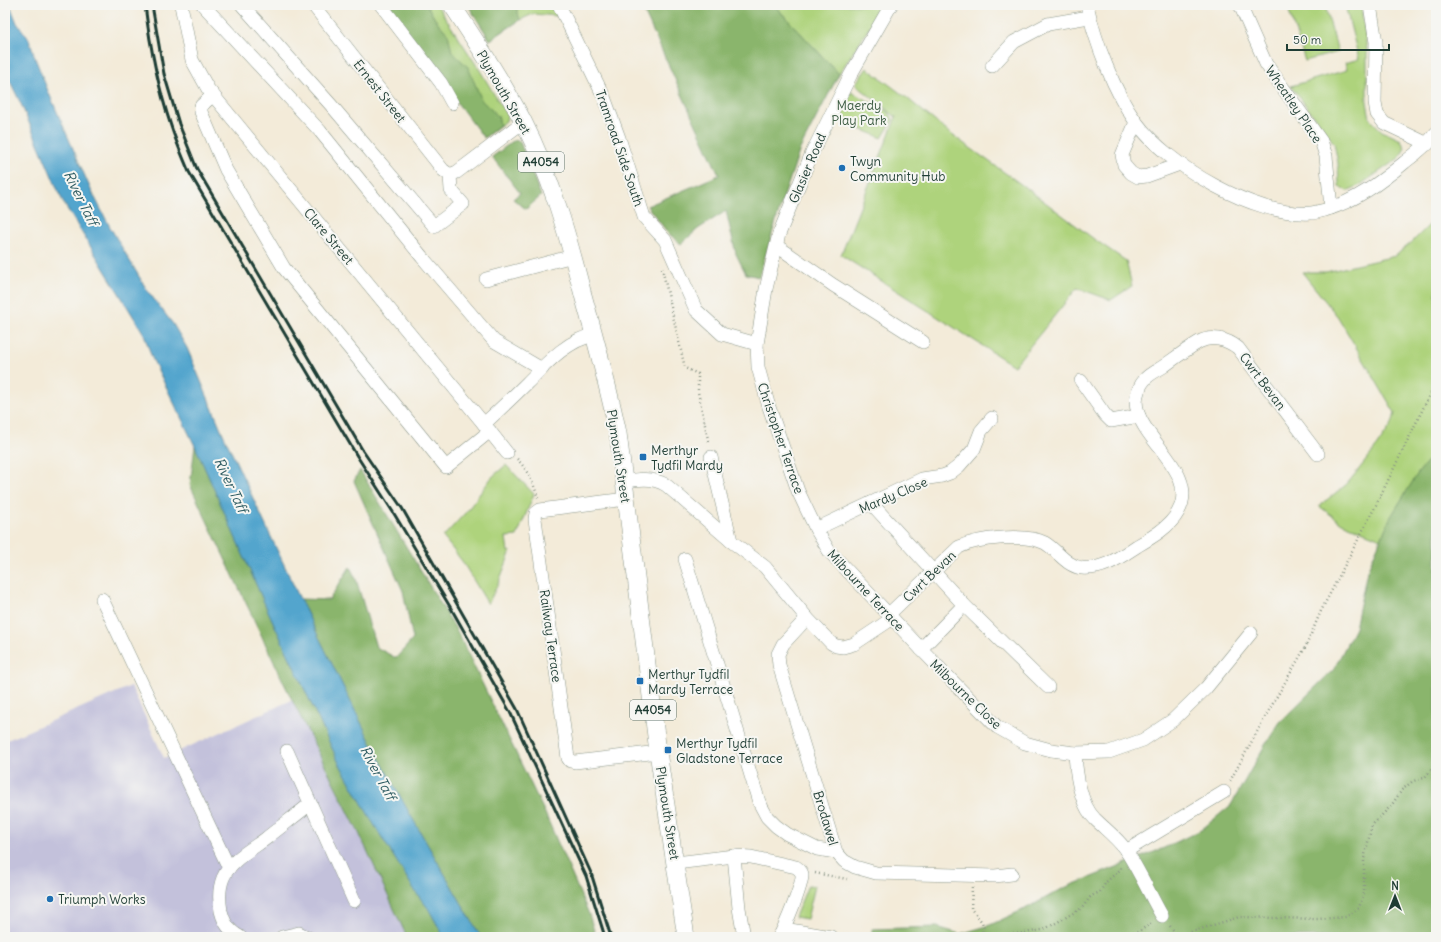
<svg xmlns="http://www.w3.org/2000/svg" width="1441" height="942" font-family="Delius,sans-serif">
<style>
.industrial{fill:#c3c1db}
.green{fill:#aed37c;stroke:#668858}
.forest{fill:#8ab56c;stroke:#547950}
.water{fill:#52a5cd;stroke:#387180}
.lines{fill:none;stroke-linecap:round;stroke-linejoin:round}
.minor-casing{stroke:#899486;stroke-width:14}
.major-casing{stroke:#899486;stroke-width:18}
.path{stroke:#899486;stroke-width:2.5;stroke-dasharray:1 3;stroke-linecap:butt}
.minor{stroke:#fff;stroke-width:13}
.major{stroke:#fff;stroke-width:17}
.rail{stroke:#1f3d34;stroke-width:3}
.poi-dot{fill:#1f6fb2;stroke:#f6f6f2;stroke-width:1.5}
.labels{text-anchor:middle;stroke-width:4;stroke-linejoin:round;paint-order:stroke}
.shield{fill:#f6f6f2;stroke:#60746d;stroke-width:1}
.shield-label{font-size:12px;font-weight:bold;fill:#1f3d34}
.street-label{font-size:13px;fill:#1f3d34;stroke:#f6f6f2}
.park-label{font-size:13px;fill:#3c5b42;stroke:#f6f6f2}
.poi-label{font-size:13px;fill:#1f3d34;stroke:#f6f6f2;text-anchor:start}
.water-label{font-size:14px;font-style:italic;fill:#2e5c62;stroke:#f6f6f2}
</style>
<rect width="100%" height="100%" fill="#f6f6f2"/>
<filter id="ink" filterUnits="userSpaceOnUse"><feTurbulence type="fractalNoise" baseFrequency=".025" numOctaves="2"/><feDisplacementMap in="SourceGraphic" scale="8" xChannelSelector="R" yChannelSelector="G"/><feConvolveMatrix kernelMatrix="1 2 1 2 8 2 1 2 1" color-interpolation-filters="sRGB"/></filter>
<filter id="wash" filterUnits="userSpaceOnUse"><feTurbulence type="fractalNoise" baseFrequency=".012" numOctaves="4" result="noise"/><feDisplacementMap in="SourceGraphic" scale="16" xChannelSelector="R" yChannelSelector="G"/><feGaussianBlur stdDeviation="0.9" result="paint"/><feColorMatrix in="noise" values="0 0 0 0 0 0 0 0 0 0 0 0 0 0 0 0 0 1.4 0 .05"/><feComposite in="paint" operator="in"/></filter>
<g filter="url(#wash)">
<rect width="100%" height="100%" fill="#f3ebd9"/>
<path class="industrial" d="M131 686 164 758 292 700 359 833 407 937H5V741Z"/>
<g class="green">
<path d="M387 5H437L481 72 507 116 506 121 484 138Z"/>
<path d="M468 5H550L558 16 533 14 520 20 490 40Z"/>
<path d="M774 5H884L839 74Z"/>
<path d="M1287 5H1325L1338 52 1305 61Z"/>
<path d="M1345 5H1361L1367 50V102L1370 119 1382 131 1401 140 1405 148 1399 158 1360 185 1347 191 1339 186 1338 163 1334 143 1291 86 1347 70 1345 63 1359 59Z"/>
<path d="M867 68 907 98 948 132 1029 190 1094 239 1126 261 1132 286 1111 300 1077 288 1014 366 841 255 896 117 855 84Z"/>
<path d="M851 92 889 112 893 120 882 138 837 119Z"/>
<path d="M1436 218V451C1414 478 1395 507 1381 539L1342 523 1319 506 1347 484 1372 453 1392 424 1395 413 1338 317 1302 272H1326L1395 256 1411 243Z"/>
<path d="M506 465 534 494 517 536 506 537 508 552 511 551 498 584 488 604 462 561 443 537 467 511 492 477Z"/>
<path d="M808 885 815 886 807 919 795 917Z"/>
</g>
<g class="forest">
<path d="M388 5H427L435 19 448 34 452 52 468 67 482 101 498 116 500 125 484 138 455 100Z"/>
<path d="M468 5H516L520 20 490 40Z"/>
<path d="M641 5H774L839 74 800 149 779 211 759 277 746 274 736 254 726 211 698 229 681 244 668 233 647 206 719 175Z"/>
<path d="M518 140 520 142 541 196 526 209 513 199 520 193 492 157 513 141Z"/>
<path d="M195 446 267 609 339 763 376 828 417 894 428 908 444 937H407L359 833 292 700 190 485Z"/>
<path d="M1436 451V937H872V929L937 927 960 934 990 925 1029 907 1064 888 1164 848 1201 830 1231 805 1265 745 1280 722 1334 669 1355 628 1367 571 1390 518 1418 473Z"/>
<path d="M360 470 457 631 544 811 589 914 596 937H481L411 816 374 749 300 599 329 600 350 567 356 579 376 647 396 658 413 639 403 591 354 481Z"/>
</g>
<path class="water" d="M5 5H10L17 23 29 39 35 58 48 91 91 190 110 227 147 290 173 324 187 348 224 436 300 599 374 749 411 816 481 937H444L428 908 417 894 376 828 339 763 267 609 195 446 152 358 144 334 63 202 21 104 5 71Z"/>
</g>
<g filter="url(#ink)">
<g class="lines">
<defs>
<g id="minor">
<path d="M181 5 192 60 208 89 484 424 507 453"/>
<path d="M203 5 320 131 422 257 494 341 542 369"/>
<path d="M242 5 331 105 434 226 463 204 451 190 450 175"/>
<path d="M313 5 443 170 450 175"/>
<path d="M381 5 441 83 452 103"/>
<path d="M559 5 604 97 619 138 644 217 665 240 696 310 722 334 757 344"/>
<path d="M891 5 851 74 812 153 779 234 766 289 757 344 758 367 769 407 798 491 816 529 829 551 921 649 997 727 1025 743 1051 750 1075 753 1109 752 1143 740 1173 720 1206 688 1251 633"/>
<path d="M1087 5C1095 41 1114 92 1136 122 1168 166 1255 217 1311 213 1315 213 1320 211 1325 210 1356 201 1381 182 1405 162 1417 153 1427 145 1436 133"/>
<path d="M1240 5 1266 64 1321 141 1326 156 1331 208"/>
<path d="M1370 5 1376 42 1375 102 1377 114 1384 123 1428 144"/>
<path d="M992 66 1014 42 1048 24 1089 17"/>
<path d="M213 95 201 106V112L226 170 284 268 446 467 490 431"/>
<path d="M1136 122 1122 155 1124 165 1131 173 1138 177 1147 176 1180 164"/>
<path d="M450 175 457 172 523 122"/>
<path d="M777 246 833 285 923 342"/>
<path d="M486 279 573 256"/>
<path d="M1081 381 1105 415 1111 421 1139 416"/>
<path d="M484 424C499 410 513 397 527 383 546 364 567 340 594 335"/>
<path d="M711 457 731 541"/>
<path d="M624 482C638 479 652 477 666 485L731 541 765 567 807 618 831 643 836 646 843 647 854 644 887 622 891 616"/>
<path d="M626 499 540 510 536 513 535 519 568 758 570 761 575 762 658 752"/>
<path d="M871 503 964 605 1048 687"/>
<path d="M816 529 922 479 942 476 950 473 959 466 974 449 981 431 992 418"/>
<path d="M685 559 759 802 767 817 776 826 787 834 817 849 836 852"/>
<path d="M102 599 229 868"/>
<path d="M889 614 959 547C978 538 1026 533 1045 543 1057 550 1066 566 1082 568 1104 570 1120 557 1137 546 1151 538 1170 527 1178 512 1206 463 1105 425 1146 378 1151 373 1158 370 1164 366 1175 358 1187 349 1199 342 1211 335 1227 339 1238 348L1318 454"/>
<path d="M807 618 783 644 778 654 779 665 836 852 844 861 855 867 876 873 995 876 1012 874"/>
<path d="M921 649 964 605"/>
<path d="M287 751 354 901"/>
<path d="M1075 753C1076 772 1080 805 1095 819 1105 829 1116 837 1125 849 1138 868 1150 895 1162 916"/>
<path d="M1126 851 1224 792"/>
<path d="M734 856 739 908 744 937"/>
<path d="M676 863 734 856 751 857 796 867C799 869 801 871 802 874 803 884 785 927 779 937"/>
<path d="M784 929 831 937"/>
<path d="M240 937C229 931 224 923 221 911 219 900 219 888 223 878 230 861 250 850 264 840 279 828 295 816 310 804"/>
<path d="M282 937 299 933 307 937"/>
</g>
<path id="major" d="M452 5C477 43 502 81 523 121 551 176 568 236 583 295 596 341 608 386 618 433L658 752 686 937"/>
</defs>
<use href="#minor" class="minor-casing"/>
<use href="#major" class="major-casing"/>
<g class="path">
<path d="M662 268 685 368 698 374V392L709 444"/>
<path d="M517 459C527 469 534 484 538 498"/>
<path d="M1230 781 1268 712 1306 646 1321 611 1376 505 1436 382"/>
<path d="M815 873 847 879"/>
<path d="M972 887 971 909 982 922 984 928 980 937"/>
<path d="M1170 926 1179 937"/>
<path d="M981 936 1025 933 1042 930 1056 923 1082 908 1091 896 1100 892 1106 882 1121 869V867"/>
<path d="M1130 937 1152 923"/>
<path d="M1180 937 1191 932 1239 917 1317 919 1346 917 1359 908 1364 893V859L1372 825 1391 806 1402 790 1413 781 1424 778 1436 765"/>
<path d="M1424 937 1436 931"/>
</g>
<use href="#minor" class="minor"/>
<use href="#major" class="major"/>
<g class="rail">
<path d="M145 5C150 46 158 87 171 126 176 142 183 157 189 172L357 456 393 512 452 610 510 712 586 876 605 937"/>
<path d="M152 5 164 74 179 124 197 169 363 451 402 508 517 709 591 873 611 937"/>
</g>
</g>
</g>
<g class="poi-dot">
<circle cx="842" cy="168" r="4"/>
<rect x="639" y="453" width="8" height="8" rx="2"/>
<rect x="636" y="677" width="8" height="8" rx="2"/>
<rect x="664" y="746" width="8" height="8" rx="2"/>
<circle cx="50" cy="899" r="4"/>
</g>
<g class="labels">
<g class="shield">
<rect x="518" y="152" width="46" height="20" rx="3"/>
<rect x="630" y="700" width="46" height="20" rx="3"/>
</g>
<g class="shield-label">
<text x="541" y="166">A4054</text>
<text x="653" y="714">A4054</text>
</g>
<g class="street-label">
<text transform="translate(380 91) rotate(52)" y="5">Ernest Street</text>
<text transform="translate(504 92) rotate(60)" y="5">Plymouth Street</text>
<text transform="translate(1294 104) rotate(56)" y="5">Wheatley Place</text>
<text transform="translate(620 148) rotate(71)" y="5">Tramroad Side South</text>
<text transform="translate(807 168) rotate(-67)" y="5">Glasier Road</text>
<text transform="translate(329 236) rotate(50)" y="5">Clare Street</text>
<text transform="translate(1263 381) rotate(53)" y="5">Cwrt Bevan</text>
<text transform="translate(781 438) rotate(71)" y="5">Christopher Terrace</text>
<text transform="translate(619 456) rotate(81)" y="5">Plymouth Street</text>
<text transform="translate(893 495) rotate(-23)" y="5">Mardy Close</text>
<text transform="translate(929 576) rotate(-44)" y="5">Cwrt Bevan</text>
<text transform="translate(866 590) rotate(47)" y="5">Milbourne Terrace</text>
<text transform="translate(551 636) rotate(82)" y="5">Railway Terrace</text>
<text transform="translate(966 694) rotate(44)" y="5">Milbourne Close</text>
<text transform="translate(668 813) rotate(81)" y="5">Plymouth Street</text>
<text transform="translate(826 818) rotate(73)" y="5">Brodawel</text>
</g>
<g class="park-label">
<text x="859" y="110">Maerdy<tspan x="859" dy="15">Play Park</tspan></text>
</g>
<g class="poi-label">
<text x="850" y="166">Twyn<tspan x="850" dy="15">Community Hub</tspan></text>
<text x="651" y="455">Merthyr<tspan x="651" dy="15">Tydfil Mardy</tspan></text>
<text x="648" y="679">Merthyr Tydfil<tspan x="648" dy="15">Mardy Terrace</tspan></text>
<text x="676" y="748">Merthyr Tydfil<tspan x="676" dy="15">Gladstone Terrace</tspan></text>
<text x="58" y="904">Triumph Works</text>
</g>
<g class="water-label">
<text transform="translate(81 198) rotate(64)" y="5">River Taff</text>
<text transform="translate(231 485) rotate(65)" y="5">River Taff</text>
<text transform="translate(378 773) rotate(62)" y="5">River Taff</text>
</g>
</g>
<rect width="1441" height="942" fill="none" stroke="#f6f6f2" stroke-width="20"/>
<g transform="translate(1395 896)" stroke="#f6f6f2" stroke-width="3" paint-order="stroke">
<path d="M0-3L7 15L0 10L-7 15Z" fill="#1f3d34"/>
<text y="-6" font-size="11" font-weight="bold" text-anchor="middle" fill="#1f3d34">N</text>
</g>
<path d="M1287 44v6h102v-6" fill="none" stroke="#1f3d34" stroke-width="2"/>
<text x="1293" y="44" font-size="12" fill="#1f3d34" stroke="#f6f6f2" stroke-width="3" paint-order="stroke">50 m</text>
</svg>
